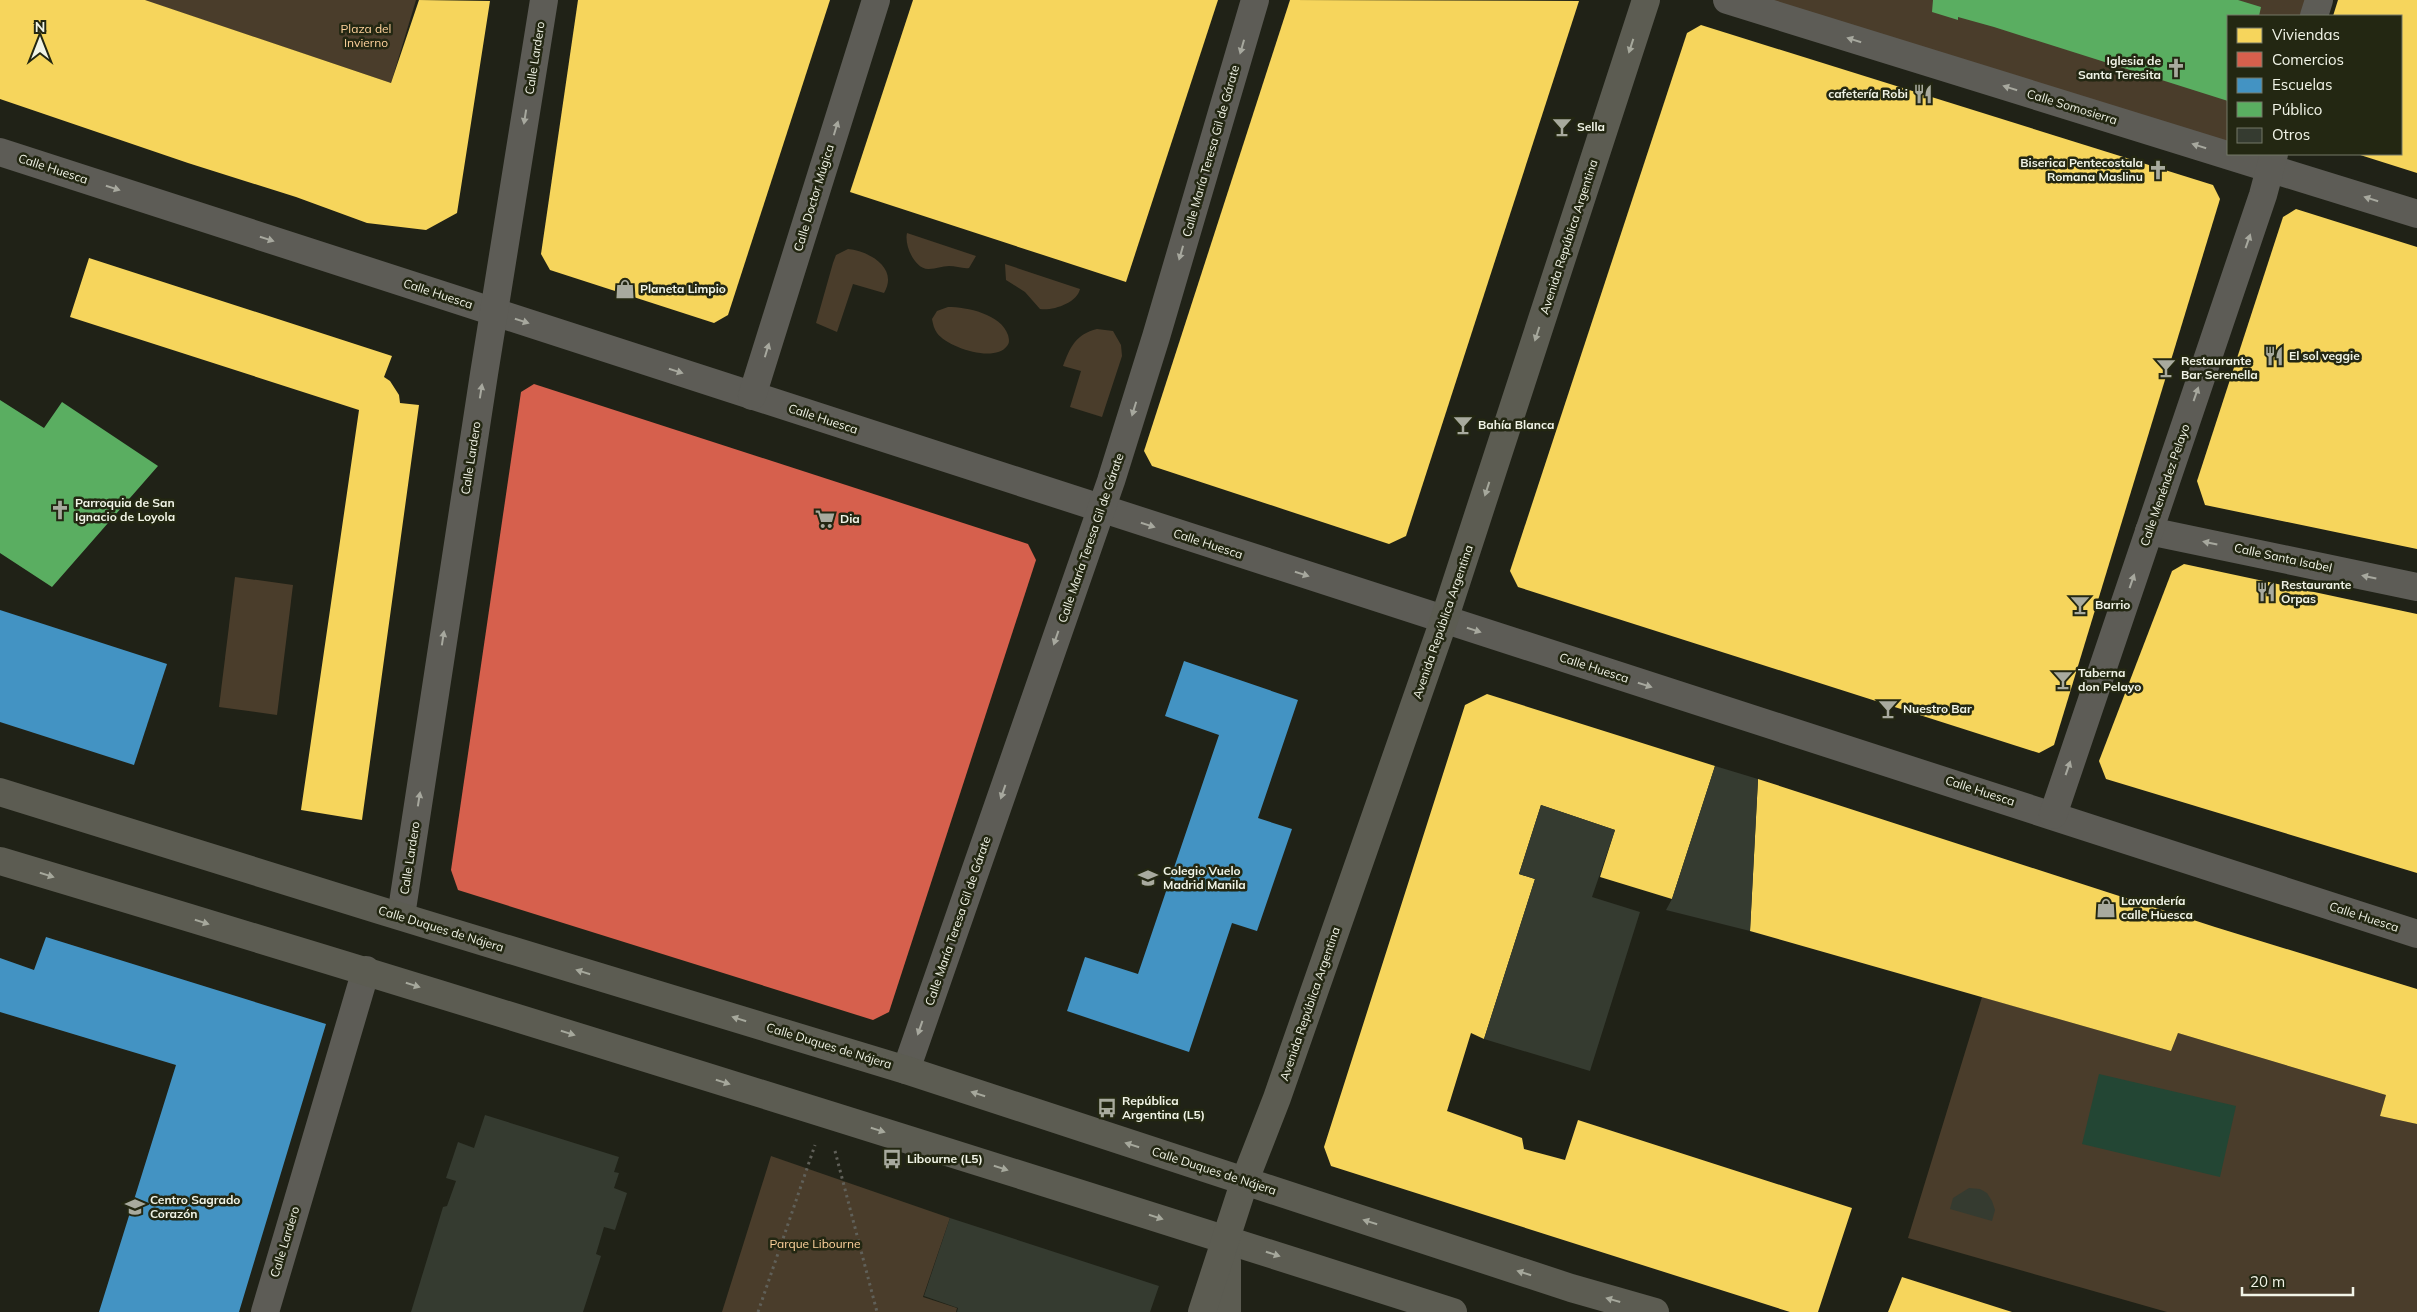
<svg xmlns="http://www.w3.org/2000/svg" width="2417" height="1312" font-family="Mulish,sans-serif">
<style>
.green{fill:#4a3d2b}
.water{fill:#234634}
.homes{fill:#f6d55c}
.shops{fill:#d6604d}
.schools{fill:#4393c3}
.public{fill:#5aae61}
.building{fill:#353b30}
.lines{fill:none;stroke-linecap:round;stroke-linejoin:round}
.path{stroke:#606059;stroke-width:3;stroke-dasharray:2.5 4;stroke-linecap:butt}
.minor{stroke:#5d5c56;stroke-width:28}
.major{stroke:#5c5c52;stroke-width:28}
.oneway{fill:#a7a89e}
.oneway2{fill:#a6a89c}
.labels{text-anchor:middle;stroke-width:5;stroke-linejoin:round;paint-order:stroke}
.park-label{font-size:12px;fill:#ffd39d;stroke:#232712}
.street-label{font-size:12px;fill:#f1f4e7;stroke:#232712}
.poi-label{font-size:12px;font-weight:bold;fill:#f1f4e7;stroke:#232712;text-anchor:start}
</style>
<rect width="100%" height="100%" fill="#202217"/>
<g class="green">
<path d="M144 0H416L391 83Z"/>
<path d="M1727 0H2319L2314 16H2228V154L2270 168Z"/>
<path d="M907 233 976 256 969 268C963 269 956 266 949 266 942 266 936 269 929 269 915 270 904 245 907 233Z"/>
<path d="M848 249C869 251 899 268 884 293L853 284 837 332 816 323 833 263 836 255Z"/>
<path d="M1005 264 1080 289C1077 303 1053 311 1040 309L1025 292 1006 280Z"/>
<path d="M948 307C967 307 1001 314 1008 335 1009 339 1010 343 1007 346 995 363 948 348 937 333 934 329 933 324 932 319L937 311Z"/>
<path d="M1097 329 1113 331 1121 345 1122 356 1102 417 1070 407 1081 371 1063 366C1070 347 1076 334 1097 329Z"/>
<path d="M235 577 293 585 277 715 219 707Z"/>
<path d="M1982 997 2171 1051 2178 1033 2386 1095 2380 1116 2417 1124V1312H2167L1908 1238Z"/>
<path d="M771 1156 950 1218 923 1297 957 1308 956 1312H722Z"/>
</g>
<path class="water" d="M2099 1074 2236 1106 2220 1177 2082 1144Z"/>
<g class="homes">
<path d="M0 0H145L391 83 419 0 490 1 457 213 426 230 367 223 296 197 188 163 0 99Z"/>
<path d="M578 0H830L728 315 714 323 550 270 541 254Z"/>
<path d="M913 0H1218L1126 282 850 192Z"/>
<path d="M1290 0 1579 1 1406 536 1389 544 1152 466 1144 451Z"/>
<path d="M2338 0H2417V173L2357 154H2401V16H2333Z"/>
<path d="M1701 25 2213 185 2220 199 2054 745 2039 753 1518 587 1510 571 1687 33Z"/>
<path d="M2296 209 2417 247V549L2205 505 2197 481 2283 217Z"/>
<path d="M89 258 392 356 384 377 390 381 399 395 400 403 419 405 362 820 301 810 359 410 70 317Z"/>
<path d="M2184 564 2417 614V873L2106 779 2099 761 2172 571Z"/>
<path d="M1487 694 1715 766 1672 899 1600 877 1615 830 1541 805 1519 874 1535 879 1484 1039 1471 1033 1447 1111 1522 1138 1524 1149 1565 1160 1578 1120 1852 1208 1818 1312H1790L1331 1166 1324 1147 1465 705Z"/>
<path d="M1758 779 2215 927 2417 989V1124L2380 1116 2386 1095 2178 1033 2171 1051 1750 931Z"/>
<path d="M1902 1277 2012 1312H1888Z"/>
</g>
<path class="shops" d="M534 384 1028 544 1036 560 889 1012 873 1020 458 890 451 870 521 392Z"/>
<g class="schools">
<path d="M0 610 167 664 134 765 0 722Z"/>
<path d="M1184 661 1298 700 1258 818 1292 829 1257 931 1232 923 1189 1052 1067 1011 1085 957 1138 974 1219 735 1165 716Z"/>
<path d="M46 937 326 1024 239 1312H99L176 1065 0 1012V958L34 970Z"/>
</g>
<g class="public">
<path d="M1933 0H2238L2261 7 2259 16H2228V101L1994 27 1958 17V20L1932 12Z"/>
<path d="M0 400 44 428 62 402 158 466 52 587 0 553Z"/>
</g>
<g class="building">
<path d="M1715 766 1758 779 1750 931 1666 910 1672 899Z"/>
<path d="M1541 805 1615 830 1592 897 1640 912 1590 1071 1484 1039 1535 879 1519 874Z"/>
<path d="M485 1115 619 1157 614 1172 619 1173 614 1188 627 1193 615 1230 604 1227 596 1254 601 1256 583 1312H411L443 1207 447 1206 456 1181 446 1178 458 1142 474 1148Z"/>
<path d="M1969 1188 1980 1189 1987 1193 1992 1201 1995 1210 1992 1221 1950 1209 1953 1198Z"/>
<path d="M950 1218 1159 1286 1150 1312H957L958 1308 924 1296Z"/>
</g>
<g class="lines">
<g class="path">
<path d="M835 1151 877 1312"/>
<path d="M758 1312 815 1145"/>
</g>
<g class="minor">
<path d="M1727 0 2417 214"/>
<path d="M2314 16 2319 0"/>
<path d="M0 152 2417 934"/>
<path d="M752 396 876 0"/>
<path d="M2149 531 2417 587"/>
<path d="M2053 815 2263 195 2274 154"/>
<path d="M401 916 484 374 544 0"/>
<path d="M906 1070 1111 481 1156 337 1255 0"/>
<path d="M265 1312 366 970"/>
</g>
<g class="major">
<path d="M0 792 379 910 906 1070 1571 1288 1655 1312"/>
<path d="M0 861C486 1006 970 1158 1453 1312"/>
<path d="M1227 1261V1312"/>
<path d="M1202 1312 1245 1180 1277 1098 1444 620 1646 0"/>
</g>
</g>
<defs><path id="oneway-solid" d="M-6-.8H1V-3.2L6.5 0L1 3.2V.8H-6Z" transform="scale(1.25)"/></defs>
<g class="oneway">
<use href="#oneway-solid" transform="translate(1854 40) rotate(-163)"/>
<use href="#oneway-solid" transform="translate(1242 47) rotate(106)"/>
<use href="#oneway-solid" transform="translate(2010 88) rotate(-163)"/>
<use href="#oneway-solid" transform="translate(525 117) rotate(99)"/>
<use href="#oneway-solid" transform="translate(836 128) rotate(-73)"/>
<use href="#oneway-solid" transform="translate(2199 146) rotate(-163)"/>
<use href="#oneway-solid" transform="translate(113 188) rotate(18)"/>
<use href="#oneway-solid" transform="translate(2371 199) rotate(-162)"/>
<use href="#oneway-solid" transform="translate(267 239) rotate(18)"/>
<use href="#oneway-solid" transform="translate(2248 241) rotate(-71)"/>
<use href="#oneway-solid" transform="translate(1181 253) rotate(106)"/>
<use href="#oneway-solid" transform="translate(522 321) rotate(18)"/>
<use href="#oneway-solid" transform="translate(767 350) rotate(-73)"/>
<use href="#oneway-solid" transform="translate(676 371) rotate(18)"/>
<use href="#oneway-solid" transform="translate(481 391) rotate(-81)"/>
<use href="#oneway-solid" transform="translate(2196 394) rotate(-71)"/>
<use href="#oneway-solid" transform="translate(1134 409) rotate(107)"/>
<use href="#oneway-solid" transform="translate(1148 525) rotate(18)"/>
<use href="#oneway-solid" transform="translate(2210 543) rotate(-168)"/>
<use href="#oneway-solid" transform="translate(1302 574) rotate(18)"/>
<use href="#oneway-solid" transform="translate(2369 577) rotate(-168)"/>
<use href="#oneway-solid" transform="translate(2132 581) rotate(-71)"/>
<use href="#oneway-solid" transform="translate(1474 630) rotate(18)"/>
<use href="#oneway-solid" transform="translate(443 638) rotate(-81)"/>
<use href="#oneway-solid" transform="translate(1056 638) rotate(109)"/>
<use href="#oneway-solid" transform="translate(1645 685) rotate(18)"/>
<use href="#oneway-solid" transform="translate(2068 768) rotate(-71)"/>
<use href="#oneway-solid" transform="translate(1003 792) rotate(109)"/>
<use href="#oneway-solid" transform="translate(419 799) rotate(-81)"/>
<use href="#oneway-solid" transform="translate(920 1028) rotate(109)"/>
</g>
<g class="oneway2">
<use href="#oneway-solid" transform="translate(1631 46) rotate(108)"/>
<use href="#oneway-solid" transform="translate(1537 334) rotate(108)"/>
<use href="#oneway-solid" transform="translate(1487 489) rotate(108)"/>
<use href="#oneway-solid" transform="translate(47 875) rotate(17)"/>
<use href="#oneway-solid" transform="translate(202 922) rotate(17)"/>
<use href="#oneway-solid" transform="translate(583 972) rotate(-163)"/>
<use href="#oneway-solid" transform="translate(413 985) rotate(17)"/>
<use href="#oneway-solid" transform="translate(739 1019) rotate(-163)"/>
<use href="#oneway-solid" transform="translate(568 1033) rotate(17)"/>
<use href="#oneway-solid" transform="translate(723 1082) rotate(17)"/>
<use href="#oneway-solid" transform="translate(978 1094) rotate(-162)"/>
<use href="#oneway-solid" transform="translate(878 1130) rotate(17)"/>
<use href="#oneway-solid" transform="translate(1132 1145) rotate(-162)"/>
<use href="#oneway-solid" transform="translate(1001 1168) rotate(17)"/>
<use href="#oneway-solid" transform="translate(1156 1217) rotate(18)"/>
<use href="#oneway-solid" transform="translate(1370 1222) rotate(-163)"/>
<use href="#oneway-solid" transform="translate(1273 1254) rotate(18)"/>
<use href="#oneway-solid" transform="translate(1524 1273) rotate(-162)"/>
<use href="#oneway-solid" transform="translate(1613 1300) rotate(-164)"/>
</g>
<defs>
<symbol id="church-bare" viewBox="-9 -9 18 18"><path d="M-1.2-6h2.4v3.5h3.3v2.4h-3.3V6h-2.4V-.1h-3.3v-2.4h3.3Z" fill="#a8aa9e" stroke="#232712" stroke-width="2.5" paint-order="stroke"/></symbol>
<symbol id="restaurant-bare" viewBox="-9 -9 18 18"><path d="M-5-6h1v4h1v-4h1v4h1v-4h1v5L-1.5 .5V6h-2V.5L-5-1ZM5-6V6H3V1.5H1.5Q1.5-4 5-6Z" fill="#a8aa9e" stroke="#232712" stroke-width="2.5" paint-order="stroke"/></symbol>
<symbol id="bar-bare" viewBox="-9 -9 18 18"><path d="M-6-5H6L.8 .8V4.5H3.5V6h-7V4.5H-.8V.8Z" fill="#a8aa9e" stroke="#232712" stroke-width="2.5" paint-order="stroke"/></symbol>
<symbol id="shop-bare" viewBox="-9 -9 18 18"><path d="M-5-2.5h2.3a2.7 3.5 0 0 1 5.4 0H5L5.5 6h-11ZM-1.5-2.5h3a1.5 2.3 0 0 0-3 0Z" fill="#a8aa9e" stroke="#232712" stroke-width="2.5" paint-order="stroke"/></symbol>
<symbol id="supermarket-bare" viewBox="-9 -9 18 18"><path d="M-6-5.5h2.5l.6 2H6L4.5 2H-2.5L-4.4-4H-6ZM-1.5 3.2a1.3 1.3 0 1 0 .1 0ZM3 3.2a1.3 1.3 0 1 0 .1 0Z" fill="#a8aa9e" stroke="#232712" stroke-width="2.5" paint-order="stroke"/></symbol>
<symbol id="school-bare" viewBox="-9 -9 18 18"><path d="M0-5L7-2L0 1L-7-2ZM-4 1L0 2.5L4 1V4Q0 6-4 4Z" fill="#a8aa9e" stroke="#232712" stroke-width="2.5" paint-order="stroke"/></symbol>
<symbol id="bus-bare" viewBox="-9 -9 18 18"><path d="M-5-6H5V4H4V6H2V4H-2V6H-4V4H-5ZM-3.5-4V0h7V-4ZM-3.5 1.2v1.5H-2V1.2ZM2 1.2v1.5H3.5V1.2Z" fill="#a8aa9e" stroke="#232712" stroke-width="2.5" paint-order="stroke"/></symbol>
<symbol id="university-bare" viewBox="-9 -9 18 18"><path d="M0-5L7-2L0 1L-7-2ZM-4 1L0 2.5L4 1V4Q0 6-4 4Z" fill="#a8aa9e" stroke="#232712" stroke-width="2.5" paint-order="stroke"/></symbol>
</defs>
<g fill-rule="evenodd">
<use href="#church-bare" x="2162" y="54" width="28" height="28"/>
<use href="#restaurant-bare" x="1909" y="80" width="28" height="28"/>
<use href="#bar-bare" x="1548" y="113" width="28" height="28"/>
<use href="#church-bare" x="2144" y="156" width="28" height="28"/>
<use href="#shop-bare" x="611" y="275" width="28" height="28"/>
<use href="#restaurant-bare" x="2260" y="342" width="28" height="28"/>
<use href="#bar-bare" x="2152" y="354" width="28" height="28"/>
<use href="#bar-bare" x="1449" y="411" width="28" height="28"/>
<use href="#church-bare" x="46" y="496" width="28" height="28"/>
<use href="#supermarket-bare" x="811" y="505" width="28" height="28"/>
<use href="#restaurant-bare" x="2252" y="578" width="28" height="28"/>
<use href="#bar-bare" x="2066" y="591" width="28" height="28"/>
<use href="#bar-bare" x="2049" y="666" width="28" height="28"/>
<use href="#bar-bare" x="1874" y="695" width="28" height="28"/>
<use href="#school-bare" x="1134" y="864" width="28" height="28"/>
<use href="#shop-bare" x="2092" y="894" width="28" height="28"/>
<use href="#bus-bare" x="1093" y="1094" width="28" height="28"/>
<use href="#bus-bare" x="878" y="1145" width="28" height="28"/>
<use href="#university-bare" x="121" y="1193" width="28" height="28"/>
</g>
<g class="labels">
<g class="park-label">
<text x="366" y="33">Plaza del<tspan x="366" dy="14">Invierno</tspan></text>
<text x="815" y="1248">Parque Libourne</text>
</g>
<g class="street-label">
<text transform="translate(535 58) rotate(-81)" y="4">Calle Lardero</text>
<text transform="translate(2072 107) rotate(17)" y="4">Calle Somosierra</text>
<text transform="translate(1211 151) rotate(-74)" y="4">Calle María Teresa Gil de Gárate</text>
<text transform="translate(53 169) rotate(18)" y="4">Calle Huesca</text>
<text transform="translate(814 198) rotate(-73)" y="4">Calle Doctor Múgica</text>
<text transform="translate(1569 237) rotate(-72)" y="4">Avenida República Argentina</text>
<text transform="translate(438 294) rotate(18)" y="4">Calle Huesca</text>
<text transform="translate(823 419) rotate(18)" y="4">Calle Huesca</text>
<text transform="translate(471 458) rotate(-81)" y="4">Calle Lardero</text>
<text transform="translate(2165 485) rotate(-71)" y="4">Calle Menéndez Pelayo</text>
<text transform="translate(1091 538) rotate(-71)" y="4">Calle María Teresa Gil de Gárate</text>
<text transform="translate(1208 544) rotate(18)" y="4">Calle Huesca</text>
<text transform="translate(2283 558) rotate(12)" y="4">Calle Santa Isabel</text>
<text transform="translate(1443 622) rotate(-71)" y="4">Avenida República Argentina</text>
<text transform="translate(1594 668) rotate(18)" y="4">Calle Huesca</text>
<text transform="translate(1980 791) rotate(18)" y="4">Calle Huesca</text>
<text transform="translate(410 858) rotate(-81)" y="4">Calle Lardero</text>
<text transform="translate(2364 917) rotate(18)" y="4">Calle Huesca</text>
<text transform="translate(958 921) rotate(-71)" y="4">Calle María Teresa Gil de Gárate</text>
<text transform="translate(441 929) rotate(17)" y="4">Calle Duques de Nájera</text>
<text transform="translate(1310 1004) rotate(-71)" y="4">Avenida República Argentina</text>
<text transform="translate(829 1046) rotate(17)" y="4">Calle Duques de Nájera</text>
<text transform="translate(1214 1171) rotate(18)" y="4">Calle Duques de Nájera</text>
<text transform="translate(285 1242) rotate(-73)" y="4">Calle Lardero</text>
</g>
<g class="poi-label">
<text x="2161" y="65" text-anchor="end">Iglesia de<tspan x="2161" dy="14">Santa Teresita</tspan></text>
<text x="1908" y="98" text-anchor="end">cafetería Robi</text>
<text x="1577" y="131">Sella</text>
<text x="2143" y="167" text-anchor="end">Biserica Pentecostala<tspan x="2143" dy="14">Romana Maslinu</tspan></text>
<text x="640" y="293">Planeta Limpio</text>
<text x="2289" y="360">El sol veggie</text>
<text x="2181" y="365">Restaurante<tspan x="2181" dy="14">Bar Serenella</tspan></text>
<text x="1478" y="429">Bahía Blanca</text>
<text x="75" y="507">Parroquia de San<tspan x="75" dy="14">Ignacio de Loyola</tspan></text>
<text x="840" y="523">Dia</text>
<text x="2281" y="589">Restaurante<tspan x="2281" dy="14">Orpas</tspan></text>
<text x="2095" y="609">Barrio</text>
<text x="2078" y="677">Taberna<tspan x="2078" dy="14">don Pelayo</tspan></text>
<text x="1903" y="713">Nuestro Bar</text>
<text x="1163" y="875">Colegio Vuelo<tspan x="1163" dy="14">Madrid Manila</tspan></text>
<text x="2121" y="905">Lavandería<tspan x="2121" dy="14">calle Huesca</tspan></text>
<text x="1122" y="1105">República<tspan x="1122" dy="14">Argentina (L5)</tspan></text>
<text x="907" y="1163">Libourne (L5)</text>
<text x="150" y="1204">Centro Sagrado<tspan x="150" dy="14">Corazón</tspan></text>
</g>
</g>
<rect x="2227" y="15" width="175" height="140" fill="#232712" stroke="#757967"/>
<rect x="2237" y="28" width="25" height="15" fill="#f6d55c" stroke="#757967"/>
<text x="2272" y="40" font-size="15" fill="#f1f4e7">Viviendas</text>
<rect x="2237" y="52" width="25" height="15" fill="#d6604d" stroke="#757967"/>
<text x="2272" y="65" font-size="15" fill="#f1f4e7">Comercios</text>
<rect x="2237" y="78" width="25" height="15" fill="#4393c3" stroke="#757967"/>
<text x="2272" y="90" font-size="15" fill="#f1f4e7">Escuelas</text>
<rect x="2237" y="102" width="25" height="15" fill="#5aae61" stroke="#757967"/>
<text x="2272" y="115" font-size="15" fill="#f1f4e7">Público</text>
<rect x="2237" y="128" width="25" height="15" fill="#353b30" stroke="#757967"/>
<text x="2272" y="140" font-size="15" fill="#f1f4e7">Otros</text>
<g transform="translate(40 40)" stroke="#232712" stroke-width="4" paint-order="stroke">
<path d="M0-4L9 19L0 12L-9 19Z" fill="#f1f4e7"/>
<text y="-8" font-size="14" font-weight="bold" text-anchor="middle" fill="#f1f4e7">N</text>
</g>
<path d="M2242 1287v8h111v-8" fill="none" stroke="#f1f4e7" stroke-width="2.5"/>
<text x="2250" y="1287" font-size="15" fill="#f1f4e7" stroke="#232712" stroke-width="4" paint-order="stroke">20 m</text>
</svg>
